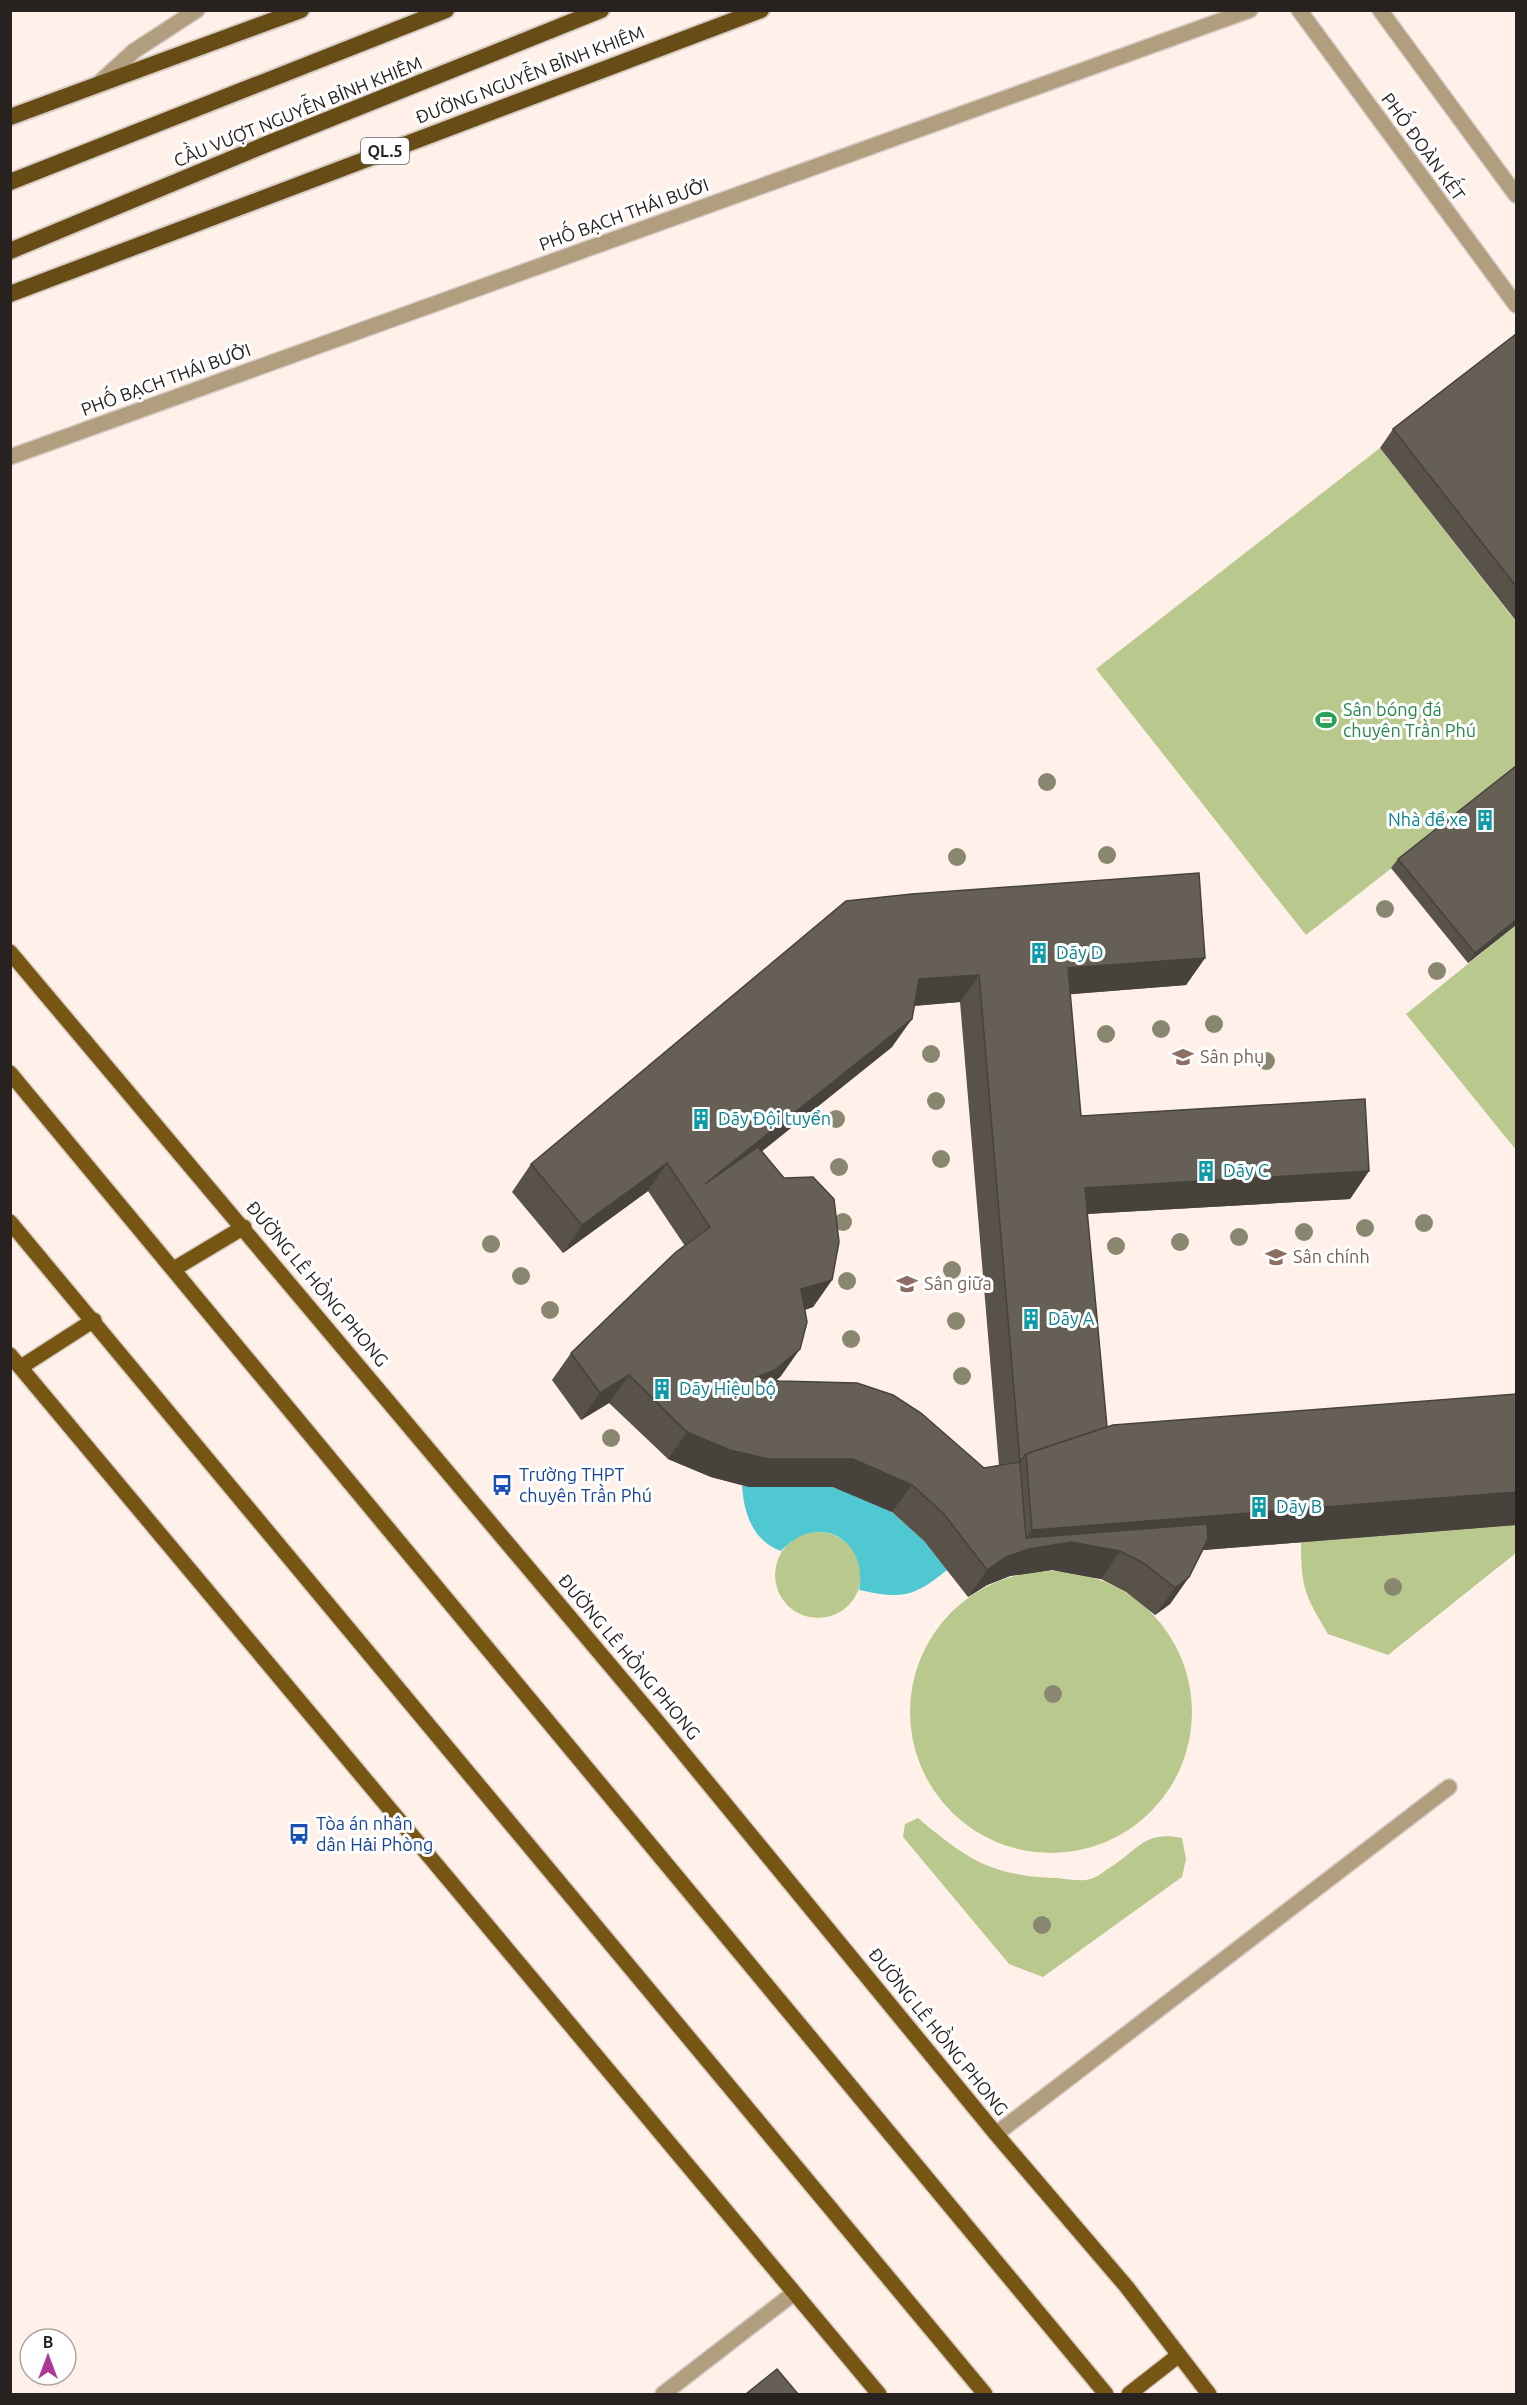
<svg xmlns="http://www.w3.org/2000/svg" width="1527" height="2405" font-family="Ubuntu,sans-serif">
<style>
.green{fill:#b9c88d}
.water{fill:#4fc8d1}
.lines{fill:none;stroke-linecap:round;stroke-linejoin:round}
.service-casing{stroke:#d8ccc6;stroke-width:18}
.minor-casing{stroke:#d8ccc6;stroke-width:18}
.primary-casing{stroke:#d8ccc6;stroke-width:18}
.trunk-casing{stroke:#d8ccc6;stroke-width:20}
.service{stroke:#b09e7f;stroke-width:15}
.minor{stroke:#b09e7f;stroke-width:15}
.primary{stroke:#775613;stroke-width:15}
.trunk{stroke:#674c16;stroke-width:16}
.tree{fill:#898770}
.wall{fill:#585249;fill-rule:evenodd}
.shaded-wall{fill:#47423c}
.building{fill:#665f55;stroke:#47423c;stroke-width:1.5}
.labels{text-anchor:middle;stroke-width:6;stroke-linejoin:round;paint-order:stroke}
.shield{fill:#fff;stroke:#686463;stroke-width:1.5}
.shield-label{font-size:16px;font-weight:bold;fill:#272220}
.street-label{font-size:18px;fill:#272220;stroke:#fff}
.leisure-label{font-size:18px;fill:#27864d;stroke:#fff;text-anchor:start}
.culture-label{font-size:18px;fill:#0d838f;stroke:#fff;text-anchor:start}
.education-label{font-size:18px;fill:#785e54;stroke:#fff;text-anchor:start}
.transit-label{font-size:18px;fill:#164399;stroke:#fff;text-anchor:start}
</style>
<rect width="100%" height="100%" fill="#fff1ea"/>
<g class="green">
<path d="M1380 448 1516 622V771L1306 935 1096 669Z"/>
<path d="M1516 925V1150L1406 1014Z"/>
<path d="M1516 1525V1553L1388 1655 1328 1634C1305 1595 1301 1589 1301 1542Z"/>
<circle cx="818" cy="1575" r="43"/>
<circle cx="1051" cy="1712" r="141"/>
<path d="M918 1818C968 1860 991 1876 1058 1878 1068 1879 1081 1882 1090 1879 1096 1878 1102 1873 1106 1870 1138 1852 1142 1830 1182 1838L1186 1859 1182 1877 1043 1977 1009 1964 903 1837 905 1824Z"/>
</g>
<path class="water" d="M788 1485 833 1487 892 1512 924 1541 947 1570C913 1598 901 1599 859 1590 869 1539 817 1511 781 1551 753 1541 744 1514 742 1486Z"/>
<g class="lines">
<defs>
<g id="service">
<path d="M100 82 134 51 197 10"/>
<path d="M996 2134 1449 1787"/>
<path d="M663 2394 794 2293"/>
</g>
<g id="minor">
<path d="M1299 10 1516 305"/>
<path d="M1380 10 1516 195"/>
<path d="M10 457 1250 10"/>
</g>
<g id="primary">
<path d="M10 952 657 1721 996 2134 1126 2286 1209 2394"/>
<path d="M10 1073 1106 2394"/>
<path d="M10 1222 985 2394"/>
<path d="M174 1269 244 1227"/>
<path d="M10 1355 879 2394"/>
<path d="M21 1367 94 1320"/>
<path d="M1129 2394 1179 2355"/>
</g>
<g id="trunk">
<path d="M10 117 301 10"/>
<path d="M10 182 446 10"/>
<path d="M10 251 267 144 601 10"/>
<path d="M10 294 761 10"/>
</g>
</defs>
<use href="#service" class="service-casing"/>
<use href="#minor" class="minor-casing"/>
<use href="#primary" class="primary-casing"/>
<use href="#trunk" class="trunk-casing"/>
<use href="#service" class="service"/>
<use href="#minor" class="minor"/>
<use href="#primary" class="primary"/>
<use href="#trunk" class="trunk"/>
</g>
<g class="tree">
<circle cx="1047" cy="782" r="9"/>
<circle cx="1107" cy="855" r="9"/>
<circle cx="957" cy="857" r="9"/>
<circle cx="1385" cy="909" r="9"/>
<circle cx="1437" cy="971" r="9"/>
<circle cx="1214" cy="1024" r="9"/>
<circle cx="1161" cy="1029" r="9"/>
<circle cx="1106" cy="1034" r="9"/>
<circle cx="931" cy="1054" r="9"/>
<circle cx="1266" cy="1061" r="9"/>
<circle cx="936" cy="1101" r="9"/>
<circle cx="836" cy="1119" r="9"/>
<circle cx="941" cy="1159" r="9"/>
<circle cx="839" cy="1167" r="9"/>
<circle cx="843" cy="1222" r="9"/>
<circle cx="1424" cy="1223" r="9"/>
<circle cx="1365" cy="1228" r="9"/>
<circle cx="1304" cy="1232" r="9"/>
<circle cx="1239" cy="1237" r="9"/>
<circle cx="1180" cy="1242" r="9"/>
<circle cx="491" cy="1244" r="9"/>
<circle cx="1116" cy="1246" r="9"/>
<circle cx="952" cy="1270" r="9"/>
<circle cx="521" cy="1276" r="9"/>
<circle cx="847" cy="1281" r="9"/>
<circle cx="550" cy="1310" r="9"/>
<circle cx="956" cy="1321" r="9"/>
<circle cx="851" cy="1339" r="9"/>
<circle cx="962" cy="1376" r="9"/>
<circle cx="611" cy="1438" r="9"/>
<circle cx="1393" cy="1587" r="9"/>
<circle cx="1053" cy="1694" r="9"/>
<circle cx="1042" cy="1925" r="9"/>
</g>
<g class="wall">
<path d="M1516 334V621L1380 448 1393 429Z"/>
<path d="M1516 766V925L1468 963 1391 868 1398 859Z"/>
<path d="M846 901 1205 958 1186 985 1070 994 1081 1116 1369 1171 1350 1199 1087 1214 1107 1427 1516 1394V1525L1203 1550 1189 1577 1170 1604 1155 1615 1126 1592 1101 1579 1052 1570 1010 1576 987 1585 968 1597 924 1541 892 1512 833 1487H749L711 1477 668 1459 609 1403 581 1420 552 1380 571 1353 685 1246 648 1191 563 1253 512 1192 531 1164ZM960 1002 999 1466 984 1468 776 1380 781 1376 805 1310 813 1307 832 1280 762 1151 892 1047 914 1006Z"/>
</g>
<g class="shaded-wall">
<path d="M1516 920V925L1468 963 1475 953Z"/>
<path d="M1205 958 1186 985 1049 996 1068 968Z"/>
<path d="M979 975 960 1002 899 1007 919 979Z"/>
<path d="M912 1019 892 1047 695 1205 705 1184Z"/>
<path d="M667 1163 648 1191 563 1253 582 1225Z"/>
<path d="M1369 1171 1350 1199 1066 1215 1085 1188Z"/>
<path d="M832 1280 813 1307 782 1317 801 1289Z"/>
<path d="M800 1349 781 1376 756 1397 757 1377Z"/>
<path d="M629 1375 609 1403 581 1420 600 1393Z"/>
<path d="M687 1432 853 1459 912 1485 892 1512 833 1487H749L711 1477 668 1459Z"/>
<path d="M1516 1492V1525L1129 1556 1120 1551 1101 1579 1052 1570 1010 1576 987 1585 968 1597 987 1570 1006 1557 1015 1554 1032 1530Z"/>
<path d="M1189 1577 1170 1604 1155 1615 1175 1588Z"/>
</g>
<g class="building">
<path d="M1516 334V586L1393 429Z"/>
<path d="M1516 766V920L1475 953 1398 859Z"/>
<path d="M1199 873 1205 958 1068 968 1081 1116 1365 1099 1369 1171 1085 1188 1107 1427 1026 1454 1020 1462 979 975 919 979 912 1019 705 1184 758 1147 784 1178 813 1177 834 1199 839 1242 832 1280 801 1289 807 1322 800 1349 775 1370 757 1377 779 1381 857 1383 893 1395 921 1413 984 1468 1020 1462 1026 1538 1207 1524 1208 1539 1189 1577 1175 1588 1145 1564 1120 1551 1071 1542 1029 1549 1006 1557 987 1570 944 1514 912 1485 853 1459H768L730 1450 687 1432 629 1375 600 1393 571 1353 676 1252 710 1227 667 1163 582 1225 531 1164 846 901 912 894Z"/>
<path d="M1516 1394V1492L1032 1530 1026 1454 1113 1425Z"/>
<path d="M777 2369 798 2394H746Z"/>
</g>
<defs>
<symbol id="stadium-bare" viewBox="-9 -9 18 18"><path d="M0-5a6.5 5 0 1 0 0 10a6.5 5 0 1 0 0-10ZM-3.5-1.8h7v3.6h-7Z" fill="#2e9e5b" stroke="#fff" stroke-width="2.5" paint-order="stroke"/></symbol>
<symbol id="building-bare" viewBox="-9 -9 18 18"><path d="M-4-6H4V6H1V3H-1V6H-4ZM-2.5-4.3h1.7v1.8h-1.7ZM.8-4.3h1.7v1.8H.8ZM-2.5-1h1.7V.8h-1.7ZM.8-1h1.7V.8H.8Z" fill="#0f9aa8" stroke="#fff" stroke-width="2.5" paint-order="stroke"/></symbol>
<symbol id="school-bare" viewBox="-9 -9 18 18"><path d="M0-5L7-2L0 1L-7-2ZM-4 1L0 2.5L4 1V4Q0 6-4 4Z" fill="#8d6e63" stroke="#fff" stroke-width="2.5" paint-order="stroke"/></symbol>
<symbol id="bus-bare" viewBox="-9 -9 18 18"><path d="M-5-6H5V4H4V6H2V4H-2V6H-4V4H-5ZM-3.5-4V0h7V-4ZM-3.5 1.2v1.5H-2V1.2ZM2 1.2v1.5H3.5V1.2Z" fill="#1a4fb4" stroke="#fff" stroke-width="2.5" paint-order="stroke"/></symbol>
</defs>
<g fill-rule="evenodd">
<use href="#stadium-bare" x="1311" y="705" width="30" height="30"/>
<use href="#building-bare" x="1470" y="805" width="30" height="30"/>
<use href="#building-bare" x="1024" y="938" width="30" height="30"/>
<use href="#school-bare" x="1168" y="1042" width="30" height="30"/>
<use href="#building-bare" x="686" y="1104" width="30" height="30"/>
<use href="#building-bare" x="1191" y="1156" width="30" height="30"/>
<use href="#school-bare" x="1261" y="1242" width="30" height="30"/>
<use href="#school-bare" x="892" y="1269" width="30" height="30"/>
<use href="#building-bare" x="1016" y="1304" width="30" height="30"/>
<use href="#building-bare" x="647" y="1374" width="30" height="30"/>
<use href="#bus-bare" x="487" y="1470" width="30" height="30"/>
<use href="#building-bare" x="1244" y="1492" width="30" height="30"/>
<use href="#bus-bare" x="284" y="1819" width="30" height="30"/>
</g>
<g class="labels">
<rect class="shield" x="361" y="138" width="48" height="26" rx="4.5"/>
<g class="shield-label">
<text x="385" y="157">QL.5</text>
</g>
<g class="street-label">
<text transform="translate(530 75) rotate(-21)" y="6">ĐƯỜNG NGUYỄN BỈNH KHIÊM</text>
<text transform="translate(298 112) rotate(-22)" y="6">CẦU VƯỢT NGUYỄN BỈNH KHIÊM</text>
<text transform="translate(1423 147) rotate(54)" y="6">PHỐ ĐOÀN KẾT</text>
<text transform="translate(624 215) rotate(-20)" y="6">PHỐ BẠCH THÁI BƯỞI</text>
<text transform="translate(166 380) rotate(-20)" y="6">PHỐ BẠCH THÁI BƯỞI</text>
<text transform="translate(317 1284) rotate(50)" y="6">ĐƯỜNG LÊ HỒNG PHONG</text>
<text transform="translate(629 1657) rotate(50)" y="6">ĐƯỜNG LÊ HỒNG PHONG</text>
<text transform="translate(938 2032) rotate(51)" y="6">ĐƯỜNG LÊ HỒNG PHONG</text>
</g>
<g class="leisure-label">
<text x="1343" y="716">Sân bóng đá<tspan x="1343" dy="21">chuyên Trần Phú</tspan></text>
</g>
<g class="culture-label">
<text x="1468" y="826" text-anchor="end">Nhà để xe</text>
<text x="1056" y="959">Dãy D</text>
<text x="718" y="1125">Dãy Đội tuyển</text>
<text x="1223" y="1177">Dãy C</text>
<text x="1048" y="1325">Dãy A</text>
<text x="679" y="1395">Dãy Hiệu bộ</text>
<text x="1276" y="1513">Dãy B</text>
</g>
<g class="education-label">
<text x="1200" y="1063">Sân phụ</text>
<text x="1293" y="1263">Sân chính</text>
<text x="924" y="1290">Sân giữa</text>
</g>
<g class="transit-label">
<text x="519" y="1481">Trường THPT<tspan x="519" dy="21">chuyên Trần Phú</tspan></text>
<text x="316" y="1830">Tòa án nhân<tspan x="316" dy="21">dân Hải Phòng</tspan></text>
</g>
</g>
<rect width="1527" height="2405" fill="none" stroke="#272220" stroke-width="24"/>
<g transform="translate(48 2357)"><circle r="28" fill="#ffffff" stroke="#a9a7a6" stroke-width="1.5"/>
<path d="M0-4.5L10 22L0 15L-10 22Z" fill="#aa3a97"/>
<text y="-9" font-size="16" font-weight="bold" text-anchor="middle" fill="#272220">B</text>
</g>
</svg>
